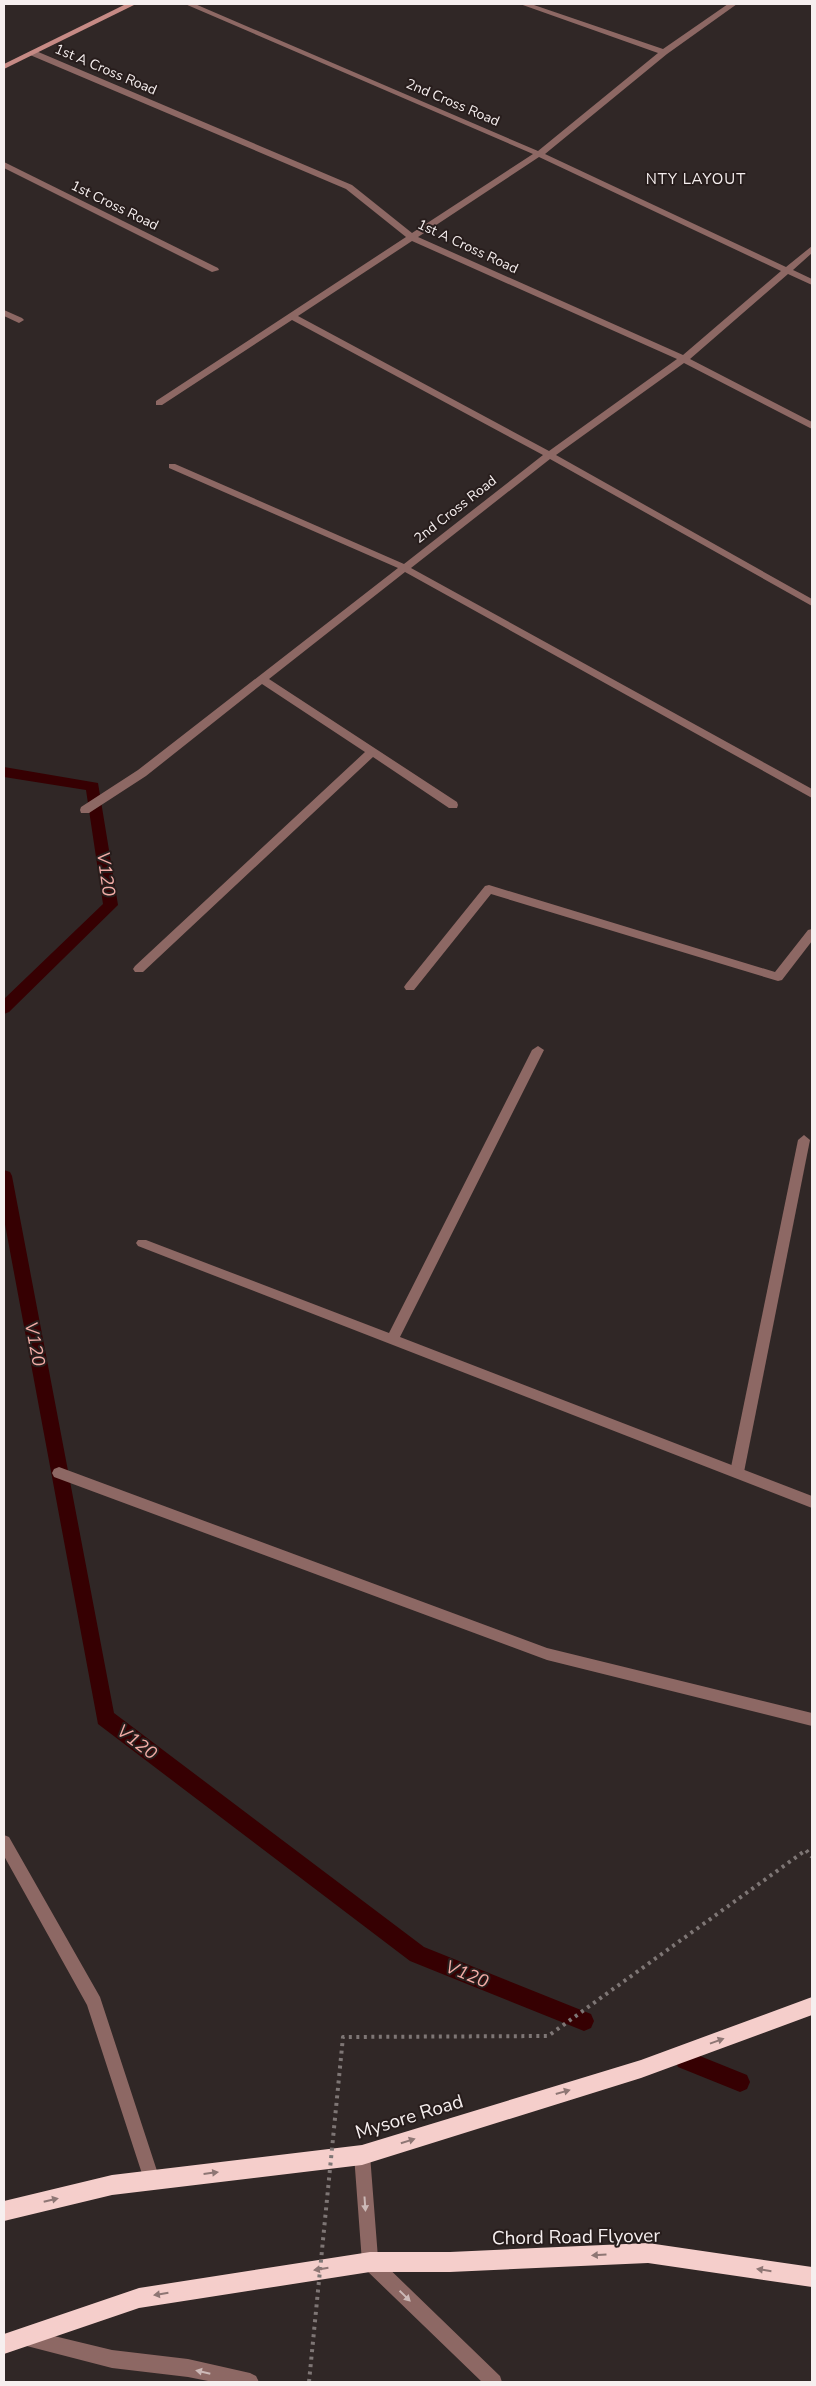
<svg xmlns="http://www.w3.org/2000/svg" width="816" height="2386" font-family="'Nunito Sans',sans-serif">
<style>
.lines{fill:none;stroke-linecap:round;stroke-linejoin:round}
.stream{fill:#360002;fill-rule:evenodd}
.lane{fill:#8d6864;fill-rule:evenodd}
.street{fill:#8d6864;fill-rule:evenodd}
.secondary{fill:#c68a85;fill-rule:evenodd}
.highway{fill:#f5cecb;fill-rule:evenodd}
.path-bridge{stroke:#7e7675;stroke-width:4;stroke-dasharray:3 4.5;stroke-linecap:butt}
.oneway{fill:#8e7674}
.oneway2{fill:#ccb9b7}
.labels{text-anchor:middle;stroke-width:4;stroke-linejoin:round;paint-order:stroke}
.far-street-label{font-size:14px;fill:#f6efef;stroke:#271d1c}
.far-neighbourhood-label{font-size:15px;letter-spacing:1px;fill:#f6efef;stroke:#271d1c}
.water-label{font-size:18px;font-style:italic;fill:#f2aca6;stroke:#271d1c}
.near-street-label{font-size:19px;fill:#f6efef;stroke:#271d1c}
</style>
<rect width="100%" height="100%" fill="#302726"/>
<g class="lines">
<g class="stream">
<path d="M4 767 98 783 118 905 9 1012 4 1014V999L103 904 86 790 4 777Z"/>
<path d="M4 1170 10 1172 12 1176 114 1713 424 1947 591 2014 594 2021 591 2028 584 2031 410 1961 98 1724 4 1219Z"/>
<path d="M685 2050 747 2075 750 2082 747 2089 740 2092 678 2067 675 2060 678 2053Z"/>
</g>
<g class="lane">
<path d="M804 1135 810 1140 744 1472 742 1476 737 1478 732 1476 730 1472 798 1140Z"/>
<path d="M4 1835 9 1837 100 1997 160 2180 158 2186 152 2188 146 2186 87 2005 4 1856Z"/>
</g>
<g class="street">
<path d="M185 4H195L538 151 658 53 520 4H531L663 49 728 4H737L667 54 545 154 786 267 812 246V253L793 270 812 279V285L788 274 690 359 812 422V429L684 363 556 455 812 599V606L550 459 411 568 812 789V798L405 572 269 679 457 802 458 805 457 808H449L373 757 143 972H135L133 969 135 966 365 752 262 684 146 776 89 813H81L80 810 81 807 138 770 398 568 169 468V464H175L404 564 543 455 292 320 162 405H156V401L406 237 346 189 30 55V51H36L352 185 412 233 533 154ZM539 157 781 271 683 355 418 237ZM412 241 677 359 549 451 298 316Z"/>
<path d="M4 162 218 268 219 270 212 272 4 168Z"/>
<path d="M4 310 22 318 24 320 19 323 4 316Z"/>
<path d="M489 885 775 972 808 930 812 929V941L782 980 778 981 491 894 414 990H406L404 987 406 984 485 886Z"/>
<path d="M538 1046 544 1050 400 1337 812 1496V1508L138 1246 136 1243 138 1240H146L389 1333 532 1050Z"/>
<path d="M59 1467 547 1648 812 1713V1726L547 1660 54 1477 52 1473 54 1469Z"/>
<path d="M362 2147 368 2149 370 2155 378 2258 500 2376 502 2382H482L364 2268 362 2262 354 2155 356 2149Z"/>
<path d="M25 2329 112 2350 188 2359 250 2373 256 2376 259 2382H213L188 2377 112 2368 19 2344 16 2338 19 2332Z"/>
</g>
<path class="secondary" d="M126 4H136L4 69V64Z"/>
<g class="highway">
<path d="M812 1997V2015L641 2078 362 2165 112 2195 4 2221V2201L112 2175 362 2145 641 2060Z"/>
<path d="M648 2243 812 2267V2287L648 2263 450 2272H370L139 2308 4 2354V2334L139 2288 370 2252H450Z"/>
</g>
<path class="path-bridge" d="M309 2382 343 2037 548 2036 806 1850 812 1857"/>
</g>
<defs><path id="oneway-solid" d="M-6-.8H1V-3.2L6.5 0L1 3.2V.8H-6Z" transform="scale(1.25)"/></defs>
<g class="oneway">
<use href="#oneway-solid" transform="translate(717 2041) rotate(-20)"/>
<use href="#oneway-solid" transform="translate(563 2092) rotate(-16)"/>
<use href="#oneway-solid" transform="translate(408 2141) rotate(-18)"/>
<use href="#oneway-solid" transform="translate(211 2173) rotate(-7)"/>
<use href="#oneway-solid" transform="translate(51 2200) rotate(-13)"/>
<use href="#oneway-solid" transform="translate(599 2255) rotate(177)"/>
<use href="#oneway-solid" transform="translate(321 2269) rotate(171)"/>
<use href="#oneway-solid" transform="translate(764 2270) rotate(-171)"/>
<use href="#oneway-solid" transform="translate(161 2294) rotate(171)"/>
</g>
<g class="oneway2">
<use href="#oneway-solid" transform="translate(365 2204) rotate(86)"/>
<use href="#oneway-solid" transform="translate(405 2296) rotate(44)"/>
<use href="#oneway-solid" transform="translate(203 2372) rotate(-167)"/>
</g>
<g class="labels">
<g class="far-street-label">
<text transform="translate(106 69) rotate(23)" y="5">1st A Cross Road</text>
<text transform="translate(453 102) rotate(23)" y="5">2nd Cross Road</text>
<text transform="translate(115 205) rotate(26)" y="5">1st Cross Road</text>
<text transform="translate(468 246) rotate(25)" y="5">1st A Cross Road</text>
<text transform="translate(455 509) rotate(-38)" y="5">2nd Cross Road</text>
</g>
<g class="far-neighbourhood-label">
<text x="696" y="184">NTY LAYOUT</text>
</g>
<g class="water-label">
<text transform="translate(106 874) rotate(82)" y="6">V120</text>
<text transform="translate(35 1344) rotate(79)" y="6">V120</text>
<text transform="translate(137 1742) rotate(37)" y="6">V120</text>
<text transform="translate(467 1974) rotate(22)" y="6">V120</text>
</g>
<g class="near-street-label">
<text transform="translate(409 2116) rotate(-17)" y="7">Mysore Road</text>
<text transform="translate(576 2236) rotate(-1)" y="7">Chord Road Flyover</text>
</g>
</g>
<rect width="816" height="2386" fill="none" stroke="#f6efef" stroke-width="10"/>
</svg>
